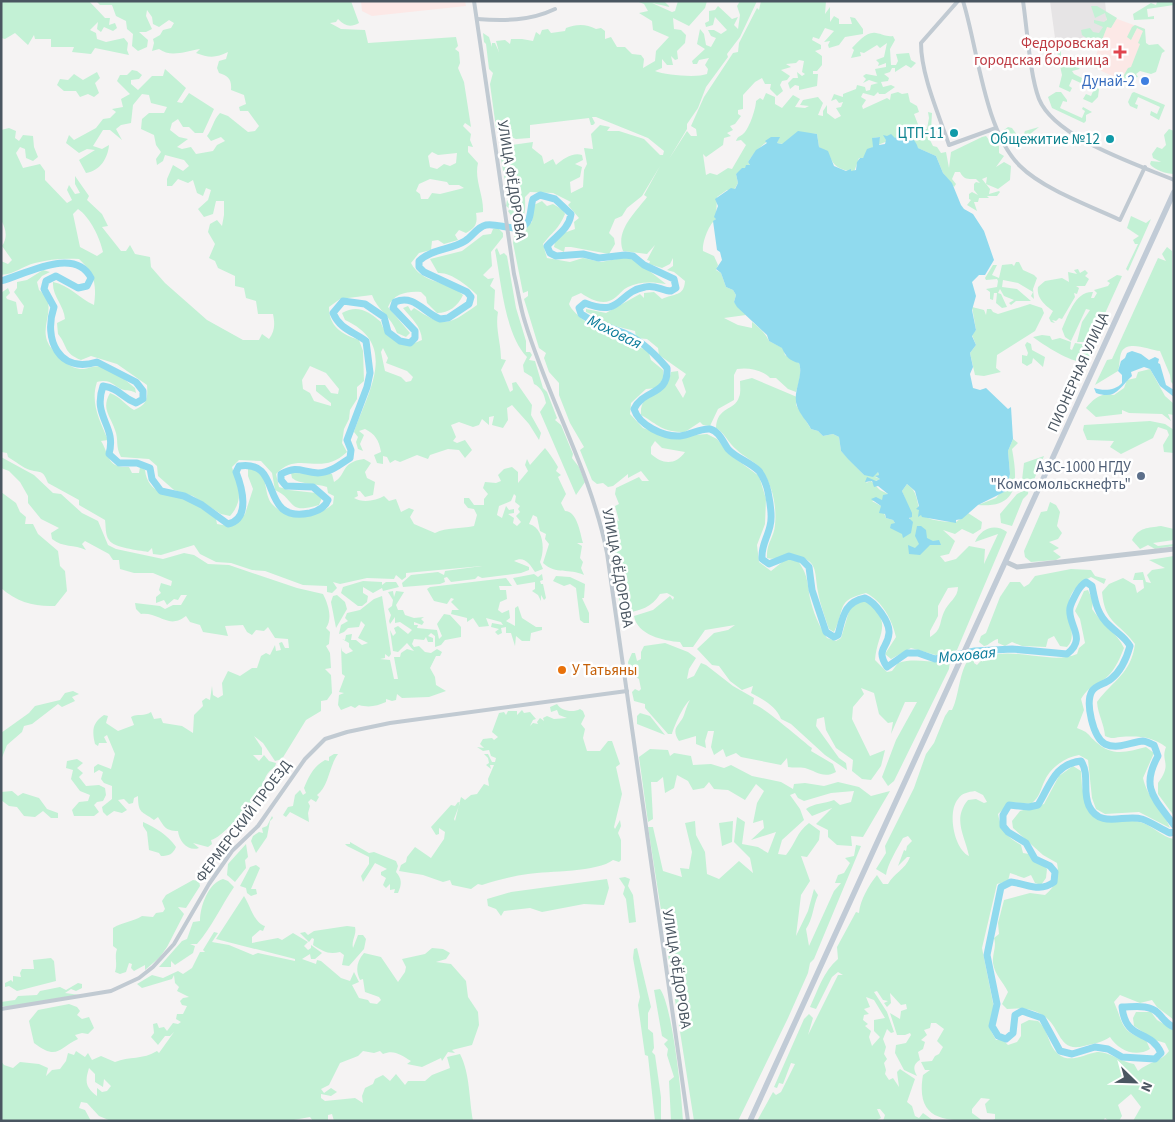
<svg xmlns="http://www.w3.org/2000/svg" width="1175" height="1122" font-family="'Source Sans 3',sans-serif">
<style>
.education{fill:#e6e4e5}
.medical{fill:#fce8e6}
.green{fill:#c3f1d5;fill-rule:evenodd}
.water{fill:#90daee}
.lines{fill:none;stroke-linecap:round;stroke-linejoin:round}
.river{stroke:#90daee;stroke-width:7}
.minor{stroke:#c1cad2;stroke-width:4}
.tertiary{stroke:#c1cad2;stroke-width:5}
.secondary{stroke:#c1cbd6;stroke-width:5.5}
.health-dot{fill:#e0444e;stroke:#fff;stroke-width:2}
.shop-dot{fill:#3f7fe0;stroke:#fff;stroke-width:2}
.culture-dot{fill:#0f9aa8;stroke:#fff;stroke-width:2}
.service-dot{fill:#5c6f8a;stroke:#fff;stroke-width:2}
.food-dot{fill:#e8710a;stroke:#fff;stroke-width:2}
.labels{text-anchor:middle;stroke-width:5;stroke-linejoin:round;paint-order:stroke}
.health-label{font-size:15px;fill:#be3a42;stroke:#fff;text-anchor:end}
.shop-label{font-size:15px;fill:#366cbe;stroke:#fff;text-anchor:end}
.culture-label{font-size:15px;fill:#0d838f;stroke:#fff;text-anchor:end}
.street-label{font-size:15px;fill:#4a5661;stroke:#fff}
.service-label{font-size:15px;fill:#4e5e75;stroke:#fff;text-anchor:end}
.food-label{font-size:15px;fill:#c56008;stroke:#fff;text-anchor:start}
.water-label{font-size:16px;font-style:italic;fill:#0c7c9b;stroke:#fff}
</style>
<rect width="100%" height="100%" fill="#f5f3f3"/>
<path class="education" d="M1050 1H1105L1107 21 1101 38 1089 39 1087 45H1077L1055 38Z"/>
<g class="medical">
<path d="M361 1H465L466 6 372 16 362 11Z"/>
<path d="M1106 15 1145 29 1132 75 1121 80 1095 68V59L1107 21Z"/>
</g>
<g class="green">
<path d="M1 1H89L105 18H110L109 25 115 23 117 28 113 31 104 27 101 32 97 29 98 22 90 30 96 33 97 39 106 42 124 38 128 43 127 50 129 55 95 48 91 54 72 52 74 47H51V39H35L34 35 28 45 15 33 5 39 1 38Z"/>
<path d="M96 1H351L359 23C350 28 345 26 338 19L336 22 330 23 341 29 365 30 368 43 456 37 458 46 455 49 459 52 460 63 458 68 464 82 471 127 465 123 463 126 471 134 470 140 473 147 468 146V152L478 163C474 180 484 195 483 212L476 213C478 224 475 228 466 233L459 230 455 235 458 240 444 244 438 240 432 241 431 250 419 253 411 263C422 284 447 280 463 295 458 306 449 313 437 313L427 303 426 297 421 292C408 291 394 293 388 307L410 333 406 337 397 333C392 317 377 310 372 295L340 299 329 307C329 327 342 334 359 340L363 351 364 381 357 387V399L350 410 349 419 344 429 342 443 347 452C320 478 299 449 276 474L279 487 289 490 316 493 322 498 319 505C286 515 297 500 275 490L272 473 261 461 239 460 232 467C238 486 245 499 230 516L221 514 193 496 174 490 158 476 157 466 149 459 121 457C115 446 119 440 115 430 110 415 101 409 110 393 121 397 125 405 134 410 147 405 148 399 147 385L117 364 91 356 81 360C63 353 68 346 58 334L57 323 65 319C64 305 52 296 53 282 69 285 79 298 94 305 97 283 94 273 79 259 65 258 49 259 35 263 23 266 15 274 1 275V261L8 264 12 260 2 246C8 237 6 229 1 220V130L9 128 16 131 15 138 19 141 23 135 33 136 34 147 38 157 33 161 26 158 25 149 20 147 16 153 23 168 40 164 45 171V180L67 203 72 200 67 190 69 185 75 194 80 193 75 184V176L89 196 87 200 102 214 108 226 102 227 121 251H126L130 245 135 254 150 257 151 267 165 283 207 320 243 340H259L262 334 269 339C275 331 275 324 273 314H258L256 301 246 298 244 288 235 286V276L218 268 215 261 209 258 215 244 208 232 210 224 217 220 222 226 224 215V201H216L213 214 204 217 198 209 208 200 211 190 206 188 203 196 197 193 193 180 188 183 178 179 172 186H167V179L173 165 183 171 189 166 184 160 165 155 163 161 157 165 156 159 161 152 156 145 154 135 141 129 142 119 149 113H164L167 107 151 103 149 95 142 94 133 105 131 123 121 125 116 129 122 140 110 130H103L93 146 102 149 109 145C108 158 100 171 86 173L79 160 95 150 87 149 79 153 66 143 69 135 74 140 96 128 103 119 110 118 116 112 112 109 123 107 121 99 130 94 117 81 120 75H127L132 70 137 71 142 75 139 79 131 80V84L138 90 152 76H163L165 69 186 88 177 102 182 103 189 93 214 109 203 133H195L189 127H183L178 119 172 123 170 130 179 137 188 139 177 147 182 149 191 147 196 154 213 151 217 145 225 141 221 137 211 141 207 136C213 128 213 120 220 113L228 116 248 132 255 131 259 126 248 111H240L239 107 246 104 244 95 231 90C232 79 228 76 219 73L217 68 219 61 226 59 228 52C216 58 209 58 196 53L200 49C186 51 171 58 159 49L152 51 154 43 153 39 160 35 163 30 171 28 174 23 169 20 159 27 153 24 152 17 147 10 146 16 152 29 146 32H139L148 40 147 47 138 51 132 46 133 34 127 29 126 21 116 16 112 5H100ZM432 152 438 155 457 153 456 163 450 166 444 164 437 169 430 167 428 156ZM430 179 447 182 449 185H459L464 188 440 194 432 193 428 199H421L420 194 416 191 419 184ZM78 209C90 217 100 238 103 252L97 256 80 247 73 214ZM310 366 326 373 339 389 338 394 331 393 325 385H316V391L331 403V406L314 401 310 393 303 389 302 380Z"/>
<path d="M636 1H664L670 7 652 3 672 12 675 11 678 1H707L705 8 689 26 673 18 674 29 681 30 686 35 685 43 677 51 678 59 675 60 671 56 673 65H667L662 59V68L655 71C665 75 697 78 707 74L708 69 705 65 709 58 699 60 697 64H693L692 61 705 49 697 44 700 29 704 34 706 45 711 47 716 38 711 36 708 30H714L721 34 727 30 715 17 713 25 706 27 705 23 709 21V11L715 10 718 6 732 19 738 17 734 25 738 29 740 15 737 6 740 1H757L740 37 727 54 728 57 706 87 698 108 687 124V129L669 159 687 131 691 136H697L696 129 691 126 704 97 733 53 738 52 739 43 757 8 759 10 761 1H826L825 14 830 7V22L834 16 839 19V24H852L850 17 855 18 863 29V34L845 37 839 45 829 48 828 45 830 41 824 42 834 31 825 28 819 39 813 37 812 40 821 45V49L815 51 822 56V65L817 71H813V74H818L817 86 799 90V86L795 85 790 89 788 83 793 78H798L797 72 802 76 805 74 802 72 804 61 799 60 796 63 786 64 791 67 781 70 790 76 787 80 782 81 780 85 783 91 777 96 770 89 771 84H765L762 78 755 82 743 95V109L738 110V114L741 116 735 124 730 126 733 130 727 133 731 136 724 138 723 145 706 157 703 154 706 175 710 173 717 175 728 168 732 169 746 145 741 140 736 141C738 135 741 137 745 132 750 126 756 108 756 101L760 98 763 100 766 93 775 97V104L782 108 793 95 800 99 795 107 805 108 809 106 800 105 803 100 818 97 823 103 818 115 823 116V111L827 105V113L835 119 841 116 836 108 841 107 843 102 839 103 836 99 831 101 834 94 843 97V94L856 89 857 85 865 87 866 91 870 90 871 85 878 83 869 80 863 83 866 79 863 76 866 74 877 76 875 69 886 67V63L878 66 879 63 876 60 884 57 887 43 880 48 877 45 864 53 860 52 861 56 851 58 854 50 852 48C858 42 867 31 876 33 883 34 886 37 893 36L895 40 890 49 891 65H896L898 61 896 54 909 53 911 60 916 63 911 68 906 65 895 72V68H892L890 72 884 74 889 78 888 81 881 82 883 87 891 85 895 87 885 94H879L878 92 874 96 863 93 861 97 866 100 862 106 863 109 887 98 890 100 891 94 898 92 902 94 908 93 910 102 917 106 919 112 914 114 919 127H915L916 130 927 129 929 118 928 112 932 113 931 130 928 136 933 146 937 147 941 153 946 152 949 168 951 152 982 137 986 136 989 140H992V135L996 134 998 138 995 142 999 146V153L1004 156 996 167 1004 162 1011 166 1010 180 998 189 986 184 987 177 982 179 990 189 989 194 999 191 1000 192 997 196H987L989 198H979L978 202H974L977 211 967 205 971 200 969 199V194L972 192 978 195 974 190V184L976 182 980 183 976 179C968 179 964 180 960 172H955L952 179 956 184 954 187 943 173 936 156 895 138 878 145 880 137 873 138V147L863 158H859L854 172C824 167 838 157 819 147L817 134C804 133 793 137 783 144L777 143 779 138C767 138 755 151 748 162L750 165 736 174 738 183 734 190H727L717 197 716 219C709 224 702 242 703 251L714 256 718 265 716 270 721 273 726 287 733 290 736 295 734 302 746 315 724 318 738 325 752 328V322C759 327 766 334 769 341L783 348 785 355 799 363C802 371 799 383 796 392L788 389 776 378H770C763 370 748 367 737 369L734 375V400L718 409 710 426 703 425 700 422 685 432C661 432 659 425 641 415 639 389 666 400 671 372L678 371 679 378 675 385 683 398 686 392 682 380 686 374 659 355 658 348 647 339 636 338 635 331 599 322 600 318 586 312V309L606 313 640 294 644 298V293L654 292 662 299C674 293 684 297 685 281L674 272 667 270 673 266V258L670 264 662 268 649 264 650 261 647 260 655 245 647 254 623 251C615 230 636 212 647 197L644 195 660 166 642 196 627 208 622 216 615 219 609 233 614 238 615 244 609 254 571 247H565L564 252 554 247 555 242 564 233 575 229 574 222 579 218 568 205 571 202 553 193 530 192 525 197C525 207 527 215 518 223L512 222V217L508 211 510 209 506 206 507 200 512 202 511 206 515 204 511 195 513 189 506 187 501 159 504 157V146L533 142 532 148 542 156 544 164 553 159 556 165C563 159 573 152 582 155L583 160 575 164 582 167 580 177 570 182 571 193 583 187 584 170 587 164 584 148 593 149 591 134 600 125 610 127 607 131H619L644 139 660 155H663L664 151 648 138 596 117H592L595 123 593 125H591L589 118 530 125V138L516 139 509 136V141L503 142V132L496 128 490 84 493 73 489 69 486 44 484 42 483 33 489 37 492 47V43H495L499 52 496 41 505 40 510 44 511 39H522L533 41 536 32 540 35 542 30 548 29 551 33 565 31 566 28C577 24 586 24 596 29L601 28 605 31V39L611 37 617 47H625L632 54 641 55 644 59 643 68 655 61 656 51 669 37 653 30 652 21 639 13 648 11 644 4Z"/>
<path d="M1157 2 1173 1 1174 5 1147 9 1148 17 1154 16V19L1134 20 1133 14 1151 3 1156 5Z"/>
<path d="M1091 6H1097L1117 18 1111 28 1107 27 1102 40 1092 41 1087 45 1088 39 1082 35 1081 30 1090 28 1093 32 1099 33 1103 27 1094 23V20L1104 22 1107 20 1105 13 1095 18Z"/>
<path d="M1135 25 1145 29 1146 43 1149 45 1158 44 1165 51 1162 53 1156 72 1151 74 1140 71 1136 74 1138 77 1121 80 1128 68 1131 67 1140 44 1138 43 1143 31 1137 28 1131 40 1127 37 1132 27Z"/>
<path d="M1061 51V58L1076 65 1080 69 1072 71 1074 74 1092 83 1099 89 1098 97 1092 103 1083 99 1086 94 1091 96 1094 89 1072 79 1069 86 1072 88 1070 92 1059 87 1062 75 1057 52Z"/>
<path d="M97 72 100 78 95 83 99 93 94 97 88 94 80 97 76 91H64L57 85 60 79 68 80 74 74 83 80Z"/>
<path d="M1056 92H1061L1067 100V102L1063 101 1060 108 1082 118 1085 111 1082 109 1083 107 1092 112 1086 115V121L1084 123 1052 108 1048 97Z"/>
<path d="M1134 92 1165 105 1159 120 1150 115 1151 111 1157 114 1160 107 1138 97 1135 104 1138 105 1137 109 1130 106 1128 102 1132 93Z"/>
<path d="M1008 127 1012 128 1017 135 1023 136 1025 131 1039 127 1016 145 1005 140 1004 130Z"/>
<path d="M1169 129 1174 131V174C1167 174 1154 170 1150 164L1151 161 1161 162 1153 158 1152 154 1157 147 1162 149 1166 145 1164 135Z"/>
<path d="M542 201 547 206 553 204 563 210 565 214C559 229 552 232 543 244L547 258 570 262 583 258 601 262 627 257 634 259 666 284C653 282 640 281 628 287 623 289 620 294 616 297 605 307 591 300 581 293L572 297 569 304C574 317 606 337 619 333L637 347 648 350 651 360 663 370 664 377 657 388 646 389 631 403 630 414 643 428 670 437 707 434 717 439 729 454 759 476 766 499 765 524 757 545 759 562 771 571 786 559 798 561C808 575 807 581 810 598 813 612 819 626 827 638L836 641 841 638 849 611 857 601 865 600C895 624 877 632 875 660L887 672 892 671 898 663C916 657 932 664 950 661L949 669 894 781 888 786 882 777 896 740 917 702H905L891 734 893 722 888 723 879 714 874 693 861 688 864 694 853 707 852 719 870 756 885 750 881 766 871 780 862 779 852 771 853 760 836 748 826 730 824 717 817 719 816 726 839 758 846 763 847 770 825 755 791 724 781 719C776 706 763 699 751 693L753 686 742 690 730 681 719 666 712 665 697 649 714 633 728 630 735 625 705 630 693 647H683L680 642C664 641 637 635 634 616L653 610 670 596 673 600 674 597 667 593 660 594C652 607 640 611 625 613L632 605H620L611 548 617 553 618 540 611 546 606 525 610 514H613V519L619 521 615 506 619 504 615 494 616 488 639 477 642 481H649L641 471 628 478V474L613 486 608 487 603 483 597 484 592 480 580 450 584 447 570 423 559 395V383L549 372 544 358 546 353 539 348 524 299 528 296V291L523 293 513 243 515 233 532 222 534 205ZM655 441 662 448 685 452C675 466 662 464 651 454V447Z"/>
<path d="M1131 216 1146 223 1151 219 1128 271 1126 269 1138 244H1135L1133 240 1139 236 1127 228Z"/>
<path d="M498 228 503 233V237L491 252 492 266 483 275 488 279 494 278 490 286 495 290 494 309 498 312C495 328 501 343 501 359L506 360 501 370 510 392 513 390 512 383 516 382 532 405 531 415 541 433 539 440 529 424 512 405 507 408 508 420 503 428 492 425 494 416 489 417V425L482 419 479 425 473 427 459 422 451 425 456 437 453 441 457 443 465 440 472 450 465 458 459 450 448 449 430 455 428 459 417 455 400 462 395 460 390 463 387 457 383 456V464L377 463 374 455 381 452C379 440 375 434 365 429L359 431 364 435 360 444 363 451 358 449 356 442 358 437 354 432C367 393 400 345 345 320L342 313C357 304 369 311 381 322 382 328 385 330 390 335 401 347 406 347 422 340 421 326 412 319 403 308L408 306 411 311 414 308C445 328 447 326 477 305V295C468 286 451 272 438 273L430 259 462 251 483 235 491 234 493 229ZM383 348 388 358 386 363 407 371 413 377 411 381 406 382 401 377 385 371 381 352Z"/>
<path d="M1172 246 1174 385 1171 382 1170 375 1160 351C1150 350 1129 340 1122 351 1119 357 1120 365 1118 371L1095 385 1107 360 1112 359 1158 258 1166 261 1162 254 1167 247 1172 251Z"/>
<path d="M497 248 500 255 504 253 507 256 516 308 526 341V352H530L532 355 529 360 535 361 543 388 547 392 557 418 555 420 561 425 573 454 572 458 579 467 585 482 576 495 540 412 546 403C544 394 542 388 534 384L532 377 524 372 523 365 527 357C505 335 501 281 495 250Z"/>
<path d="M1016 262H1019L1023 270 1034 275 1037 278 1033 289 1034 299 1031 296 1033 292 1018 283 1003 280 1002 287 1017 289 1031 301H1016L1011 305 1009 303 1014 300 1004 296 1000 289 998 293 1001 294 1007 307 1002 308 996 303 997 293H994L993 300 990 299V292L986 289 997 287 998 281 997 279 986 280 985 278 993 265H997L992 275 999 278 1002 265 1012 264 1014 266Z"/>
<path d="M1078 269 1080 273 1085 270 1088 273 1085 276 1089 279 1085 286H1076L1079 288 1077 294 1074 293 1075 297 1062 319 1059 318 1056 321 1052 320 1055 323 1051 322 1049 318 1053 311C1046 306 1036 298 1038 287L1045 281 1062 278 1069 282 1068 272 1077 274 1074 270Z"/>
<path d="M43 270 50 272 42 276 37 282 39 290C62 308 34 327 52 349 59 358 71 370 84 369 90 368 96 365 103 367 115 370 125 380 135 388L136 393C131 390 129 391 124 390 113 387 112 378 97 382 90 403 100 421 108 440L101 441C110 455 106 468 129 467L132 473H139L140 467 145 470C148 495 169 493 186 500 197 504 207 512 216 519L217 524 229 526 237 523 245 514 253 489 248 476V468C271 471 262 492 272 504 288 522 317 518 333 504L334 496 328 493 327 487C316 483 300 485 292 478L291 473 332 474 334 482C347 475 340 462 364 459L371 463 365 472 367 478 375 482 373 495 365 497 360 491H357L358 496 354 498C362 503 376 501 384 496L389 501 396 499 401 512 409 508 414 510 410 517 414 524 435 533C447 527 460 529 474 526L477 515 474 509 468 508 464 503V498H469L474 505H484V499L488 494 483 488 485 482 496 483 501 481 498 475 504 469 512 467 518 472V483L528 471 525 465 527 459 530 465 545 448C550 454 554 460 558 467L556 471 561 475 558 477 566 494 561 503 565 511C577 511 580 532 583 543H577L582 546 580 558 583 562 581 568 584 575C569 568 556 575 543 563L549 544 545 539 546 534 540 531 537 517 533 515 529 524C544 528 545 550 540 562L543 569 535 572C529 563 524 556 514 561L529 567V570L521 573 482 578 478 576 475 579 451 582 447 577 444 578 445 582 440 584 403 587 402 583 411 575 438 572 444 575 445 571 482 566 406 573V577L402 580 396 575 394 579 367 578 340 584 333 582 337 588 332 593 327 592V586L303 585 265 571 252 570 231 563 216 562 200 554 194 545 161 555 153 554 152 548 148 552C138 550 114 548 109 540 105 535 106 526 105 520L79 505V500L48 483C43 470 42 473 30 470 23 468 15 461 8 457L7 453 1 452V293L8 288 10 293 6 297 7 299 16 302 18 314H22L24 306 14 292 17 288V282L27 280ZM514 494 516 496 515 502 520 506 518 509 520 512 516 516 521 522 517 526 513 523 514 518 508 514 514 513V509L509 510 506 506 502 518 497 515 499 506 511 501Z"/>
<path d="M1117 275 1122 276 1092 342H1077L1082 322 1090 310 1086 309 1071 341 1065 337 1062 329C1068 316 1075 291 1093 292L1091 298H1094L1097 293 1094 290 1108 286 1110 283 1107 281Z"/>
<path d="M1030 304 1042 308 1044 313 1035 331 997 355 996 368 1001 372 984 376 975 375 970 353 976 345 972 335 976 330 972 307 984 310 986 315 987 309H991L993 312 998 314Z"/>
<path d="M1042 335 1050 336 1052 340 1060 338 1071 342 1070 349 1072 350 1075 343 1087 345 1091 354 1086 362C1073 364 1045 346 1033 337Z"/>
<path d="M1027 342 1031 344 1032 350 1045 357 1043 367 1033 358 1032 363 1027 366 1022 363V355L1027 356 1028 353 1025 345Z"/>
<path d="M1150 369 1165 396 1174 404V415L1168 414 1171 421 1162 414 1129 413 1122 410V414L1096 417 1086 408C1093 399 1102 392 1114 395L1124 388 1127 380 1136 378 1138 372Z"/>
<path d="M752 378 797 397 796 405 811 429 818 431 823 436 833 434 839 437 841 451 864 475 878 472 879 475 875 477 881 479 875 481 869 479 866 483 871 481 880 490 888 494 882 500 872 501 881 506 886 518 893 520 895 523 910 526V511L902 491 907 484C918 492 916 500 920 511 923 521 948 522 956 522L968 513 982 522 981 529 973 534 962 529 955 534 943 530 955 541 949 554 940 556 945 562 956 559 969 546 985 549 984 564 998 534 975 542C981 528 995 523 1007 532L957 650 939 656 911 648 891 659 885 654 896 637C892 619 882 601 866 593 835 601 846 608 834 632L829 629C825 617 820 604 818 592 814 571 819 560 793 555 784 553 777 561 767 558 766 543 774 538 775 525 777 505 772 481 758 466 752 460 743 456 737 450 728 443 725 433 716 428 717 406 735 411 739 397 741 393 740 386 740 381ZM958 587C958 598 948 602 944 612 939 623 942 630 930 637V631L938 616V606L948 588Z"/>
<path d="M1150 421 1165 424 1174 430V453L1164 452 1163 445 1169 435 1167 430 1158 427 1153 438 1121 454 1110 447 1114 441 1087 440 1083 430 1084 425Z"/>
<path d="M1013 439 1018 443 1012 449C1018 482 1019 508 978 505L996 498 1000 493 1006 491 1010 474 1008 451Z"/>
<path d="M1044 456 1033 482 1029 485 1028 494 1023 499 1012 526 1001 523 1000 514 1017 494 1023 491 1027 483 1022 480 1024 463Z"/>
<path d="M1 457 34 475 53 493 61 494 82 513 98 521 108 545 116 549 163 559 184 553 194 555 208 564 229 565 297 588 323 594C328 604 333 618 326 628L330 632 329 644 326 646 330 653 331 668 325 669 331 675 332 693 327 700 321 701V711L306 720 282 759 275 761 263 743 254 736 262 748V755H253L259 761 264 755 269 761 276 763C275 769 272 768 269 772 264 777 263 787 258 793 252 803 221 839 211 840L212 844 208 847 193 843 199 848C188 852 179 841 178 831 165 831 164 826 158 817L154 820C142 811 138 814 138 796L134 798 133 803 129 804 124 799 118 800 127 810 122 813 114 811 107 816 103 812 102 807 112 799V786L104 783 101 779 103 772 99 770 94 773V767L98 764 111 769 115 754 107 735 104 737 107 743H99L98 746 95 744C92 731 92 723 104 715L108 716 106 723 118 731 134 725 131 717C138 713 144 717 151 712L154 719 161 718 163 723 182 726 193 733 194 715 203 706 202 701 206 698 210 700 212 686 213 695 218 698 223 695 222 683 228 671 240 676 252 668H257L261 656 266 653 270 655 275 645 276 651 281 650 279 643 282 642 285 648H289L288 639 275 638 268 627 264 631 256 630 252 635 247 632 243 625 225 626 228 636 203 632 200 625 190 622 186 616C168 630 160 612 141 614L136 609 135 603 160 606 165 609 173 605H181L187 595H181L178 600 174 599 167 605 164 600 156 603V597L161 593 159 590 161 583 171 586 172 581 153 573H134L120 569 119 560H113L109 554 85 541 82 544 86 550C74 544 63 548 52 539L51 533 59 528 41 519 28 503V496L20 482 9 471 1 468Z"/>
<path d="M1 492 16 503 20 512 26 517 25 524H33L38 534 58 551 60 566 65 571 67 591 55 606C35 607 17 602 1 588Z"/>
<path d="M1050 502 1056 505 1060 512 1057 526 1062 533 1058 539 1049 542 1059 548 1053 551 1061 557 1056 560 1031 562 1025 557 1024 551 1041 512 1047 511Z"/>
<path d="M1161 526 1174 529V540L1153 543 1158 546 1174 544V546L1155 549 1148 545 1140 549 1132 540C1139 527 1148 528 1161 526Z"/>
<path d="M1174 556V816L1158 794V783C1173 763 1160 762 1166 747 1151 736 1138 736 1120 737 1113 738 1112 739 1105 736 1104 723 1098 715 1097 702 1113 680 1131 674 1135 644 1118 621 1105 624 1102 592L1109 584 1123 578 1135 585 1137 593 1144 588 1143 580H1133L1135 573 1143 572 1146 582 1151 583 1147 575 1152 570 1165 568 1149 560Z"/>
<path d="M1071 569 1091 570 1095 576 1106 579 1104 584 1091 577C1047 599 1084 632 1067 647L1060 646 1054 636 1048 639 1046 647 1022 646 1012 642 1005 646 998 643V639C992 640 990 645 984 646L979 642 981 636 986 633 1000 597 1010 582H1020L1024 587 1029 584 1035 576Z"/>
<path d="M534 574 538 577 542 574 543 580 540 581 541 584H543L546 598 544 600 541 595V601L538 595 532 591 535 589V582L517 585 513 578Z"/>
<path d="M556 576 570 577 585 584 584 598H582L589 613V623H584L580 620 576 588 570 584 564 586 553 581Z"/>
<path d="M506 578 512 586H499L500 590H506L507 599 500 602 498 610 502 613 509 610 510 618 506 621 515 626V608L518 606 522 618 536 627H542V630L531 633 530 641H522L516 636 515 646 511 633H506V627L501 628 502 633 498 635 495 632 499 629 491 627 492 623 503 625 501 622 486 618 489 626 479 627 473 618 467 622V618L451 614 452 610H459L451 602 454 599 451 598 447 604 434 601 427 589 430 587Z"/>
<path d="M363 581 382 582V585L386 582H396L399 587 383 591 382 588 373 593 363 587V593L368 596 367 602 362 606H358L341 593 343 587Z"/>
<path d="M1088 590 1093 601 1092 609C1101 623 1117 633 1124 648 1120 658 1116 668 1108 676 1097 686 1092 682 1081 699L1084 710 1077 728C1090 733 1087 734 1096 742 1112 757 1127 752 1146 747L1154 753 1143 778C1148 800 1163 809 1170 828L1139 812 1105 814 1096 809 1092 798 1088 760 1079 755C1066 757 1051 767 1045 780 1040 790 1040 797 1031 804L1011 802 998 814C1001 830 1007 837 1021 845L1023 853 1029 854 1047 869 1046 878 1041 885 1035 883 1031 875 1024 878 1010 873 1008 881 997 884 982 948 994 1008 991 1031 996 1040H1003L1008 1045 1017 1042 1021 1036V1024L1029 1020 1038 1021C1050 1032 1047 1044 1058 1054 1070 1064 1085 1054 1097 1052 1108 1051 1121 1062 1134 1064L1138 1071C1148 1062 1161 1062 1169 1051L1165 1043 1155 1040 1134 1026 1133 1018 1136 1012H1151L1157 1020 1174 1030V1121H1133L1141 1107 1131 1094 1118 1105 1122 1116 1119 1121H1109L1105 1118 1103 1121H991L995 1119V1114L987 1113 985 1104 990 1099 981 1098 972 1109V1113L983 1121C946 1121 915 1122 923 1075L930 1070H925L921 1062 932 1061 935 1056 939 1054 943 1047 937 1041 944 1029 936 1023H931L930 1028 924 1030 927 1035 921 1040 925 1042 923 1049 918 1052 920 1060C913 1064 913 1069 917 1076L904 1070 895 1053 896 1045 906 1043 911 1035 910 1033 905 1035H897L890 1013 900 1019 901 1011 907 1009 906 1004 901 1005 890 993 891 1003 887 1007 884 1003 888 1001 883 1000 877 991 874 992 887 1012 894 1032 891 1033 887 1029 883 1039 886 1047 884 1054 887 1059 884 1063 886 1070 885 1074 889 1080 893 1078 899 1087 897 1072 900 1069 915 1079 907 1102 912 1106 915 1116 919 1118 923 1113 934 1121H883L885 1115 880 1109H877L881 1118 875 1121H757L773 1092 776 1095 781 1092 795 1064 791 1063 783 1084 779 1083 777 1088 774 1087 804 1019 809 1014 813 1018 808 1035 838 975H843L838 972 832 977 816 1009 810 1007C818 990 823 972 838 959L837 947 856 912 859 913C860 900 869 885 877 875L883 884H888C894 873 905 870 910 857H907L898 866 904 850 906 851 907 846 912 841 908 836 903 838C898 847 887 865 886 875L876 869 886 853 885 846 914 788 926 754 934 743 945 716 949 710H952C960 695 959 663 974 655V663L977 665C998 639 1048 667 1077 654L1079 648 1085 643 1080 619 1075 611 1084 591ZM975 791 983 795 987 802 984 803 976 799 968 800C952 819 965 836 969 856 954 849 947 812 958 799 962 793 968 792 975 791ZM866 997 874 1000 885 1018 874 1020V1031L880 1037 872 1046 869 1037 871 1031 865 1026 868 1024 863 1020 864 1015 869 1014 864 1009 870 1007Z"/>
<path d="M393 591 394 597 396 591 404 592 396 605 398 610H403L405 615 414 618 424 617 421 619 424 622 422 625 414 622V625H418L417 628 437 630 439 639 442 636 437 624 444 614 450 615 461 627V637L445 640 441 645 435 647V636L431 633 428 636 433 638V642H428L426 637 424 640 414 639 412 644 414 647 419 646 425 652 431 653 437 649 442 652 440 656H436L430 668 435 677 436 685 446 691 429 697 402 698 397 694 396 700 392 701 386 699V702C377 706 369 708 359 705L355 708 351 706 341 710 338 705 339 695 344 693 339 692 345 676 342 674 341 647 342 651 346 654 353 651 349 647V643L342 639 345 640 346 635 352 634 351 640H356L362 645 368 643 358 638 365 625 361 621 359 627 348 628 344 632 339 634 341 625 348 621 345 618 347 613 360 610 374 599 382 596 391 654 389 657 385 654V658L380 659 390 660 394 679H398L394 657H400L401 653 407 649 414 651 407 643 398 652 393 651 390 630 393 636 396 633 394 628 398 626 408 634 412 630 400 622 395 623V617L390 624 389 621 391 615 388 609 392 606 393 600 388 592Z"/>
<path d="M337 595 345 602 347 609 336 628 331 602 333 596Z"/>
<path d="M665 643 688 652 696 658 689 669 687 679 694 676 701 663 706 665 733 686 754 698 753 704C762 705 801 740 812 748L811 751 833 764 836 772C823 779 816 771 805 768 800 767 793 768 788 767L787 758 781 765 741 757 736 753 726 757 723 749 714 755 711 747 714 731H708L705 741 706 748 696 744V736L679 741C670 727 680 726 684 715 686 709 687 705 690 700 684 704 674 726 672 734H668L645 708V704L634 701 632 692 635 689 639 691 641 689 639 679 629 673 628 662 632 653H635L637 661 641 659V652L644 646Z"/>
<path d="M73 691 79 694 72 697 75 701 62 707 58 704 32 724 24 726 22 732 7 745 1 760V733L29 713 35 706 60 700 65 693Z"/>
<path d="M557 704C561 711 573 713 580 709L583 711 585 716 581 724 585 729 583 738 587 751H600L608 741H612L620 764 616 767 622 794 614 827 615 829 620 820 621 826 618 833 621 840V860L619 862 613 860C598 872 549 871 528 874 513 876 497 880 482 885L478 884 471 889 452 885 450 880 443 882 423 875 399 871 401 865 406 862 407 857 415 847 431 858 444 839 445 832 439 828V834L436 835 431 827 451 805 455 806 458 802 460 803 454 819 455 821 461 797 465 800 471 795 477 794 484 784 489 786 488 779 494 765H490L491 769 486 765 489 763 488 758 484 754H488L492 762H495L496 758 491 756 489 750 483 751 477 747 484 748 480 744 483 739 492 738 494 740 498 737 492 732 499 713 504 712 506 715 508 711H517V715L522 710 524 713 530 712 536 719 533 720 530 726 533 723 538 724 537 722 540 718 544 721 543 718 547 716 554 719 567 718 559 715 557 710 551 712 550 707Z"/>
<path d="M640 713 650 716 665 735 637 724V716Z"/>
<path d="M650 749 668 750 670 756 674 753 691 756 693 765 711 764 724 768 731 765 752 776 781 782 793 789 794 784 805 783 824 786 838 782 859 787 871 796 890 791 863 837 851 836 852 846 837 845 828 837V830L816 824 832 808 812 816 806 809C814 803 824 804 834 800L840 805 851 802 854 791 831 793 804 801 798 798 795 793 790 795 800 809 804 820 782 840 778 854 786 855C796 843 796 833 809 823L820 831 819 840 807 857 801 856 810 881 801 895 796 936 808 911 814 889 818 895C813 906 813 919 806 929L809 946 834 891 841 883H835L838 875 844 873 850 863 845 858 854 856 856 845 861 846 814 959 810 963 808 973 788 1018 738 1121H694L648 827H653L663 871 682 877 680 868 689 869 692 852 685 823 695 821 696 835 705 852 707 874 719 879 739 861 753 873 750 858 734 842 737 817 745 822 742 844 758 847 768 853 776 832 751 840 764 828 763 820 753 823 757 803 764 791 756 784 745 800 728 790 714 789 709 782 704 788 693 790 688 781 677 775 674 788 665 793 663 777 657 782H651L653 819 648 822 639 757Z"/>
<path d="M334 754H338C329 766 329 786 317 795L319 797 316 802 311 799 308 802 310 806 308 813 309 822 290 812 286 817 283 815 288 807 293 806 295 795 300 790 303 795 306 793 304 788C309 776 313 767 325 760L329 761V757Z"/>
<path d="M77 759 83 763 77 768 83 773 79 777 86 786 99 785 105 788 106 795 103 801 97 802 94 805 99 812 94 816H74L72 810 79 802 88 801 90 795 80 791 71 779 73 770 66 768 67 761Z"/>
<path d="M1073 766 1081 771 1082 787 1088 810C1115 831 1118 815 1143 823 1154 827 1162 837 1174 839V1020L1157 1007 1152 1000 1140 1003 1120 995 1114 1002C1124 1025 1120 1031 1146 1040L1150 1049C1135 1058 1118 1050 1110 1037 1101 1043 1095 1043 1084 1046 1058 1053 1061 1027 1044 1016 1032 1008 1021 1008 1007 1009L1002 1004 1008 992C1003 981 995 976 993 963 992 954 997 947 994 938L999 934 998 923 1004 900 1030 893 1045 895C1056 885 1060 878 1057 863L1043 855 1013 828 1012 821 1020 811 1044 804 1059 776Z"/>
<path d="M12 791 18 796 23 793 39 798 47 809 58 813V818H51L43 811 35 817 24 816 17 807 9 806 1 800V792Z"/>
<path d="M272 816 273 818 270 821 267 837 256 853 251 841 253 836 259 832 263 833 262 828 267 826Z"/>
<path d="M733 821 732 842 722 846 719 823Z"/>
<path d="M143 822C156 828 168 835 176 847 173 854 169 856 161 856L159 853 149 850 147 832 143 826Z"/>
<path d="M350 842 369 853 374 852 396 861 398 866 396 872C402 879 402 884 398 893H394L395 889 390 890V884L386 888 383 885 386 878 381 875V872L387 869 375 863 363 882 361 876 369 864V857L347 846 345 844H350Z"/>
<path d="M246 844 248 857 245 860 246 868 235 882 227 875 228 864Z"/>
<path d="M256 865 260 868 251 889H256L257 894 251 896 247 893 246 888 240 886 250 867Z"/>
<path d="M625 877 630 879 628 886 633 895 636 922 629 923 626 899 623 894 625 887 619 878Z"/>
<path d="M223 879 228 881 234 887C221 906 212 927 197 944H190L195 946 193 953 175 965 171 961V967H159L182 941 187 939 193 922 200 921C200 907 208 883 223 879Z"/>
<path d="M607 879 609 888 604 905 584 904 542 912 530 908 504 911 501 916 496 909 488 906 487 899 511 892Z"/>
<path d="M193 880 199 881 200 886 186 908 178 907 184 914 167 947 160 957 145 970V965L134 971 131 968 132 964 129 963 126 972 120 974 115 972C118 964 114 957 117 949L113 946V928C122 922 133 922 142 916L153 917 156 913 163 912 165 909 162 901 166 895Z"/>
<path d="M244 896C250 905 254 923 265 926L263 931 260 930 252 937V943L278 938 282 940 293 933 308 942 304 946 308 950 311 948V945L322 953 315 959H311L310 954 302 959 316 964 317 960 321 961 341 978 350 981 354 972 359 982 352 985 359 998 368 1000 370 1003 377 1004 381 1000 379 997 365 992 363 979 360 980C355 970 357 961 364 953L381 957 398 982 405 972 406 967 402 959 425 954 432 948 443 949 450 953 446 959 436 962 451 964 466 981 468 997 478 1012 479 1025 472 1045 452 1050 455 1053 448 1052 442 1061 441 1058 422 1067 407 1064 411 1061C401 1055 394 1049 383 1054L380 1051 374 1053 363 1051 358 1056 340 1063 329 1085 321 1089 324 1093 331 1088 337 1092 331 1096 321 1094V1098L325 1101 355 1098 363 1103 362 1096 365 1088 373 1084 375 1079 383 1075 390 1081 396 1074 405 1085 408 1081H425L432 1075 450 1068 447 1057 460 1054C470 1073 469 1100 473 1121H334L332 1114 328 1115V1121H313L310 1117 288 1121H111L99 1116 87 1103 81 1102 79 1108 85 1110 91 1121H1V1061L4 1065 13 1068 20 1062 39 1064 48 1068 46 1076 52 1070 60 1069 66 1061 68 1053 74 1055 76 1051 85 1057 88 1053 92 1060 101 1056 115 1062C129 1056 143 1060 157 1051L159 1053 174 1032 170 1036H165L158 1045 151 1037 154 1033 153 1024 157 1023 159 1028 164 1027 167 1031 173 1023 178 1024 181 1022 176 1019 177 1014H183L187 1006 182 1005 180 1001 183 998 189 997 177 991 179 987 175 983 174 975 172 979 142 988 137 984 152 975 163 978 178 971 183 974 192 968 200 952H205L203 950 214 932 218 933 212 942 229 945 253 955 258 953 295 961V959L216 939ZM89 1068 95 1074V1082L103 1087 104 1079 111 1086 107 1091 102 1092 97 1088V1096C85 1087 85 1081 89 1068Z"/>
<path d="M347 926 355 927C357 935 351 940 353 948L358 935H363L366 939 364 949 349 966 342 965 344 955 340 952C328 955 323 951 313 945L314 939 312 938 309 942 300 933 305 932 308 935 314 931Z"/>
<path d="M637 948 651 1007 648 1013V1029L653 1033 654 1048 652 1052 655 1055 661 1097V1121H655L648 1056 645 1055 638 1005 640 997 633 958 634 949Z"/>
<path d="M51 958 54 961 56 981 17 991 9 986 5 987V983L11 980 13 982V976L21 977 20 973 22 969H34L33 960Z"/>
<path d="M78 983 82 984V988L76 991 71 989 65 993 80 995 7 1007 1 1006V1002L15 1000 18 996 37 995 40 991 60 987 66 990Z"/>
<path d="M660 989C672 1004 682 1096 683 1121H671L669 1081 674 1077 667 1055 668 1049 664 1044 668 1040 662 1036 654 990Z"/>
<path d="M69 1004 77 1007 80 1011 77 1015 82 1019 89 1017 94 1028 88 1034 82 1033 75 1035 78 1039C58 1048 58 1061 34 1043L29 1021 38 1010Z"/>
</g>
<g class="water">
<path d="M798 131 817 134 819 147 828 151 834 166 846 171 851 169V171L856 170 857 162 860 158H863L867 149 873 147 872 138 880 137 879 145 885 144 886 140 883 135 887 136 891 134 895 138C905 133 915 137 918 148L936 156 943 173 952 183 961 205 964 209 973 214 984 231 994 260 985 275H979L972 282 976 296 972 310 976 330 972 336 976 345 970 353 973 367 970 374 973 388 980 390 986 388 1008 409 1011 407 1013 439 1008 451 1010 474 1006 491 978 505 962 519 956 520V523L922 517 921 515 918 517 919 510 916 509 919 506 915 491 907 484 902 491 912 513V517L909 518 913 522 911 533 903 538 902 534 890 528 891 524 895 523 893 520 886 518 885 514 879 513 881 506 871 499 876 497 882 500 883 495 888 494 878 486 874 487 872 481 865 482 867 477 876 481 880 479 875 476 879 475 878 472 873 477 864 475 848 459 841 451 839 437 833 434 823 436 818 431 811 429C807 421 800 415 797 406 792 392 804 376 799 363 790 361 786 357 782 348L769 341 767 335 737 307 734 302 736 295 733 290 726 287 721 273 716 269 722 260 720 252 717 250 713 221 716 219 714 217 718 206 715 199 731 188 735 189 738 183 736 174 742 168H745L746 165H750L748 162 756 150 767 143 765 141 771 137H780L777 143 782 144Z"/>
<path d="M1132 351 1141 354 1149 360 1155 357 1159 359 1158 363 1160 364 1166 385 1174 390V397L1160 386 1150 369 1144 367 1131 372 1132 376C1119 388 1116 400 1096 393L1094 388C1103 391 1115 391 1122 383V375L1118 371 1121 361 1125 358 1127 353Z"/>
<path d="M917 526H921L926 530 927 538 933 541 939 540 941 545H930L920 555 909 554 908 545 915 548 919 544 915 536Z"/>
</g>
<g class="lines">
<g class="river">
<path d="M1 281C26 274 75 246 91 278L87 286 78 288 56 276 46 281 44 289 54 307C43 339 59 374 97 362L136 382 143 391V399L136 403C120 397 121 389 103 386 92 418 117 425 109 454L119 463H137L150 468 152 479 161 491 184 496 202 505 228 524C251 519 242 487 236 472L239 466C285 459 257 524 310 513 318 511 325 508 328 500L313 487 286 486 281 480V474C298 465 301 472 318 473 330 473 341 464 350 458L351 450 347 440 367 387 370 373 366 341C352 331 340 329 333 313L343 301 365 304 384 317 388 332 400 341 410 343 415 338V331L393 308 395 302C414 294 423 312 440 319L448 318 469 304 471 297 467 292 424 272 419 267V261C431 249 451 250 465 241 473 236 477 227 486 225 499 222 522 237 529 219 531 213 531 205 533 199L540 195 555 199 571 214C569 229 557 235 547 246L550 253 556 256 583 254 599 258 625 255 633 256 644 265 674 279 676 288 671 291C662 291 655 284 645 287 617 292 622 318 585 303L579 308 581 314C594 323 605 326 619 331 638 337 656 355 667 368 669 396 643 389 634 409 639 425 663 437 680 436 691 435 700 428 710 429 719 431 723 442 728 449 736 458 750 462 759 471 763 476 767 486 768 492 770 502 773 516 770 526 767 539 761 546 762 559L769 564 789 556 802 560 809 567 812 590 826 632 834 637 838 635C843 617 844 602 865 598 875 602 890 622 889 633 888 649 875 648 887 667L907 653H918L935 659 975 651 1012 649 1067 654C1088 638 1067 625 1070 608 1071 603 1074 598 1076 594 1079 588 1081 585 1086 582L1092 586C1095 601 1097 615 1110 626 1117 633 1125 637 1130 646 1127 657 1121 671 1111 679 1105 684 1096 685 1092 691 1085 703 1093 737 1105 744 1118 750 1131 742 1143 741 1146 741 1151 744 1154 745L1158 756C1140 788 1155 799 1174 825"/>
<path d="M1174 832 1170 833C1161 829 1151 822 1142 819 1124 814 1100 829 1089 806 1082 791 1090 775 1081 761 1054 764 1050 786 1038 805L1029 807 1009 805 1003 815V826L1008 832 1026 843 1035 859 1050 866 1055 872 1054 882C1039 893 1028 884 1011 882L1001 887 987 955 997 1004 992 1026 998 1036 1006 1039 1013 1033 1015 1015 1022 1011 1042 1018 1060 1051 1072 1054 1095 1047 1108 1049 1122 1057 1155 1059 1161 1053C1150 1028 1126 1042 1122 1007 1134 1007 1149 1004 1158 1013 1164 1019 1166 1024 1174 1027"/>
</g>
<g class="minor">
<path d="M474 1 514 274C518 290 520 307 525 322 549 401 591 472 607 553L688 1121"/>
<path d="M958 1 921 43C921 75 939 115 949 145L996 128"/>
<path d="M963 1C978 49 984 130 1020 166 1043 189 1090 206 1120 220L1145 167"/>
<path d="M1023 1C1027 28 1030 76 1039 99 1055 138 1136 164 1174 180"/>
<path d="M477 19C504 21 530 21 555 9"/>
<path d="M1 1009 111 991 139 978 153 967 174 944 209 884 232 851 258 826 305 759 325 739 347 732 390 723 627 691"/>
</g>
<path class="tertiary" d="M1006 562 1017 567 1174 549"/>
<path class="secondary" d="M750 1121 1174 192"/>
</g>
<path class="health-dot" d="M1117.5 44.5h5v5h5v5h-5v5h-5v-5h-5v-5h5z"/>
<circle class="shop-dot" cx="1145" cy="81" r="5"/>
<g class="culture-dot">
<circle cx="954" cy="133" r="5"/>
<circle cx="1110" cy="139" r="5"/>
</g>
<circle class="service-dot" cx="1141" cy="476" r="5"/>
<circle class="food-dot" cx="562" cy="670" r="5"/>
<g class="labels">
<g class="health-label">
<text x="1109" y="48">Федоровская<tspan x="1109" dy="17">городская больница</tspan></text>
</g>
<g class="shop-label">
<text x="1135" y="86">Дунай-2</text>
</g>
<g class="culture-label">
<text x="944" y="138">ЦТП-11</text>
<text x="1100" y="144">Общежитие №12</text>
</g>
<g class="street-label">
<text transform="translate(512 180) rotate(81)" y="5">УЛИЦА ФЁДОРОВА</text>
<text transform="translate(1078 372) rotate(-66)" y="5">ПИОНЕРНАЯ УЛИЦА</text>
<text transform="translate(618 568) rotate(80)" y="5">УЛИЦА ФЁДОРОВА</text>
<text transform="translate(243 821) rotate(-53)" y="5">ФЕРМЕРСКИЙ ПРОЕЗД</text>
<text transform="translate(677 969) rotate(81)" y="5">УЛИЦА ФЁДОРОВА</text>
</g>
<g class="service-label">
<text x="1131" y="472">АЗС-1000 НГДУ<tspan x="1131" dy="17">"Комсомольскнефть"</tspan></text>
</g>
<g class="food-label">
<text x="572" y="675">У Татьяны</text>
</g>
<g class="water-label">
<text transform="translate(615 331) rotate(26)" y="6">Моховая</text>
<text transform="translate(967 654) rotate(-6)" y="6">Моховая</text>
</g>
</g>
<rect width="1175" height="1122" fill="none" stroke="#4a5661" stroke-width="5"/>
<g transform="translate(1135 1082) rotate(113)" stroke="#ffffff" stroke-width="4" paint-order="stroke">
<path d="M0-4L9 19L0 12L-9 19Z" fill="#4a5661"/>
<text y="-8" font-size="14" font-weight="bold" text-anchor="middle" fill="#4a5661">N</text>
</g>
</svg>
